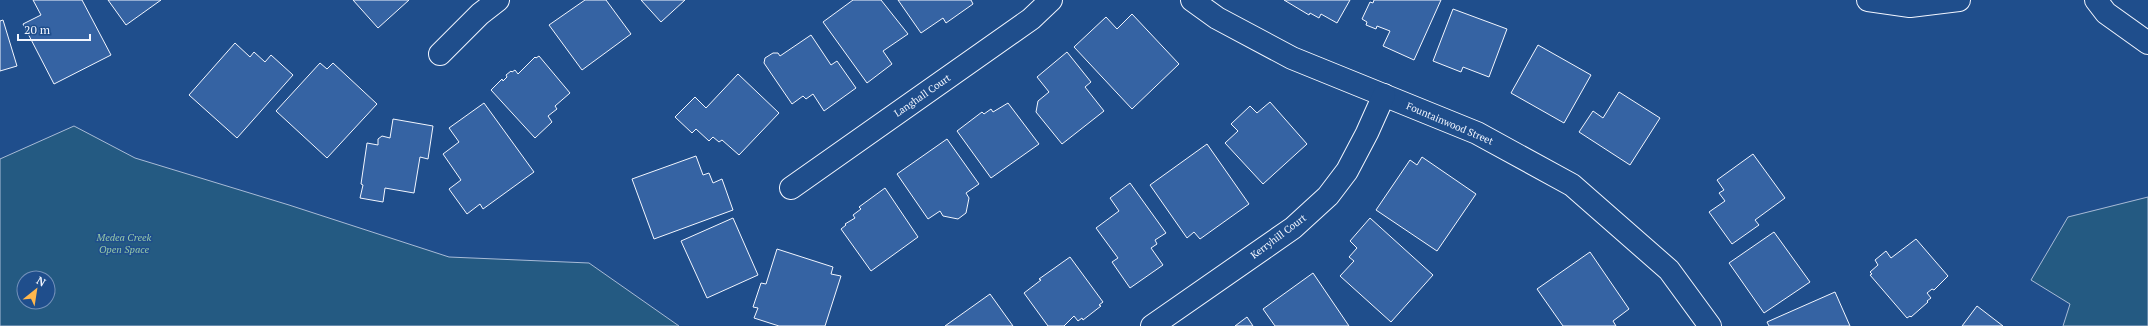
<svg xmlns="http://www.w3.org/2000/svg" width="2148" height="326" font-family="'PT Serif',serif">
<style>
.green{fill:#245a82;stroke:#a8bbd7;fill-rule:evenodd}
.building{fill:#3563a3;stroke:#f2f6ff}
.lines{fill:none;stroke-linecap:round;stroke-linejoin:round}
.minor-casing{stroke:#f2f6ff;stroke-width:24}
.minor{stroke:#1f4e8c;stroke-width:22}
.labels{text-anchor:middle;stroke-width:3;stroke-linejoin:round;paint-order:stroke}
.street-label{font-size:10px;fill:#f2f6ff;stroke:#1f4e8c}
.park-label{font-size:10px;font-style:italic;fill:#97c8a6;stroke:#1f4e8c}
</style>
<rect width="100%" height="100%" fill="#1f4e8c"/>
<g class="green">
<path d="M74 126 135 158 289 205 449 257 589 263 679 326H0V159ZM24 278H48V302H24Z"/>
<path d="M2148 197V326H2063L2070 304 2031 280 2068 217Z"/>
</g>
<g class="building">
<path d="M33 0H82L111 55 54 84 23 24 41 15Z"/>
<path d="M108 0H161L126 25Z"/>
<path d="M353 0H409L378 28Z"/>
<path d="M585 0H606L631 34 582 70 549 25Z"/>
<path d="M641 0H685L661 22Z"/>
<path d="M853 0H881L908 34 883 51 892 64 867 83 823 22Z"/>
<path d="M898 0H971L973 4 946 23 943 18 921 33Z"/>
<path d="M1284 0H1350L1337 23 1321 14 1319 18 1310 13 1309 15Z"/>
<path d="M1374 0H1441L1414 60 1383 46 1390 31 1377 26 1376 29 1366 25 1367 22 1362 19 1370 2 1373 3Z"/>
<path d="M1453 9 1507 29 1489 77 1463 67 1461 72 1433 61Z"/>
<path d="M1132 14 1179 64 1132 109 1074 47 1106 17 1117 29Z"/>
<path d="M3 20 17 66 0 71V21Z"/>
<path d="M811 35 831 65 837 61 856 88 824 111 813 94 806 99 803 96 792 104 764 63 765 58 773 53H778L780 56Z"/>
<path d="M235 43 250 57 254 52 265 62 271 55 293 75 237 138 189 95Z"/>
<path d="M1538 45 1591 75 1564 123 1511 93Z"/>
<path d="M1067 52 1091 82 1085 87 1104 111 1062 144 1036 112 1038 101 1049 92 1037 77Z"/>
<path d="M539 56 570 93 555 106 557 109 548 116 552 122 535 138 491 90 502 79 503 81 507 77 506 75 511 71 512 72 515 70 518 74 535 57 536 58Z"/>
<path d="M320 63 327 69 333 63 377 104 327 158 276 111Z"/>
<path d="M738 74 779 113 739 155 722 140 719 142 713 137 709 141 696 129 692 133 675 117 695 97 706 108Z"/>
<path d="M1619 92 1660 118 1630 165 1579 132 1593 111 1603 118Z"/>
<path d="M1270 102 1307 144 1263 184 1225 143 1238 131 1231 124 1250 106 1257 113Z"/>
<path d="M484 103 534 172 483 209 480 204 467 214 449 189 461 180 443 154 459 142 449 128Z"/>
<path d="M1008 103 1039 144 991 178 957 131 982 112 984 114 991 109 993 112Z"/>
<path d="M393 119 433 126 428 159 420 157 414 193 385 188 383 202 360 198 363 185 361 184 367 143 378 145V139L382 136 390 138Z"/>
<path d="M947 139 979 184 966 193 969 198 966 213 958 219 943 216 940 211 928 219 897 174Z"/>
<path d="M1207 144 1249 204 1200 239 1194 232 1187 238 1150 185Z"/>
<path d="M1753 154 1785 198 1755 220 1759 225 1732 244 1709 212 1725 201 1719 193 1724 190 1717 180Z"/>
<path d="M696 156 703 175 709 173 713 183 722 179 733 210 654 239 632 179Z"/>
<path d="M1422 157 1476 194 1437 251 1376 210 1410 160 1417 165Z"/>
<path d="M1130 183 1166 233 1155 240 1157 244 1151 248 1163 265 1130 288 1112 262 1118 258 1096 228 1119 211 1110 198Z"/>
<path d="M885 188 918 237 871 271 841 229 846 225 845 224 855 218 853 215 861 209 859 207Z"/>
<path d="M733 218 758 275 707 298 681 241Z"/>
<path d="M1370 218 1433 275 1391 322 1340 276 1354 261 1349 257 1357 248 1350 241Z"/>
<path d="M1774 232 1810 282 1764 313 1729 263Z"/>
<path d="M1916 239 1948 276 1934 290 1932 289 1927 293 1931 298 1927 301 1928 302 1911 317 1910 316 1907 318 1870 275 1872 274 1870 272 1878 265 1875 260 1886 251 1891 258Z"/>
<path d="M777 249 833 267 831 274 841 276 825 326H779L754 318 758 308 753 307 761 283 766 284Z"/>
<path d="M1590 252 1629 309 1613 321 1616 326H1563L1537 289Z"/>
<path d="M1070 257 1103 302 1099 305 1101 306 1083 320 1082 318 1078 321 1074 316 1064 326H1048L1024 293 1041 280 1039 279Z"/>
<path d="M1313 273 1349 326H1275L1263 309Z"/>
<path d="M1835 292 1850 326H1769L1767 322Z"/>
<path d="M990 294 1013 326H945Z"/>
<path d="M1977 306 2003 326H1962Z"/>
<path d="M1247 317 1253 326H1235Z"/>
</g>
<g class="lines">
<defs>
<g id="minor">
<path d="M1192 0 1217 18 1292 58 1477 133 1572 185 1669 270 1710 326"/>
<path d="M1868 0 1910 6 1959 0"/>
<path d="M2096 0 2106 13 2148 43"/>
<path d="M440 54 480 14 498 0"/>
<path d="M791 188 1031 19 1051 0"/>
<path d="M1152 326 1293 228 1328 196 1347 171 1367 133 1384 95"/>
</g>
</defs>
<use href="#minor" class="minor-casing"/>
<use href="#minor" class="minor"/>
</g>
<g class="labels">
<g class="street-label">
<text transform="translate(922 95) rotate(-35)" y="4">Langhall Court</text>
<text transform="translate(1450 123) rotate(23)" y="4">Fountainwood Street</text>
<text transform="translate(1278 236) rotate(-37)" y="4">Kerryhill Court</text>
</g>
<g class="park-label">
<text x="124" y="241">Medea Creek<tspan x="124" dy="12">Open Space</tspan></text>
</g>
</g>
<g transform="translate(36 290) rotate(30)"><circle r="19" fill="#1f4e8c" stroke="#7391ba"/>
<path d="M0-3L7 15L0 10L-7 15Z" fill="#ffb74d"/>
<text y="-6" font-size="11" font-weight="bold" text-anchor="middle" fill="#f2f6ff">N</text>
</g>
<path d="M18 34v6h72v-6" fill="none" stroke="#f2f6ff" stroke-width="2"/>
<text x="24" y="34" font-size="12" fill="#f2f6ff" stroke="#1f4e8c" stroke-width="3" paint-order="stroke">20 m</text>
</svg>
